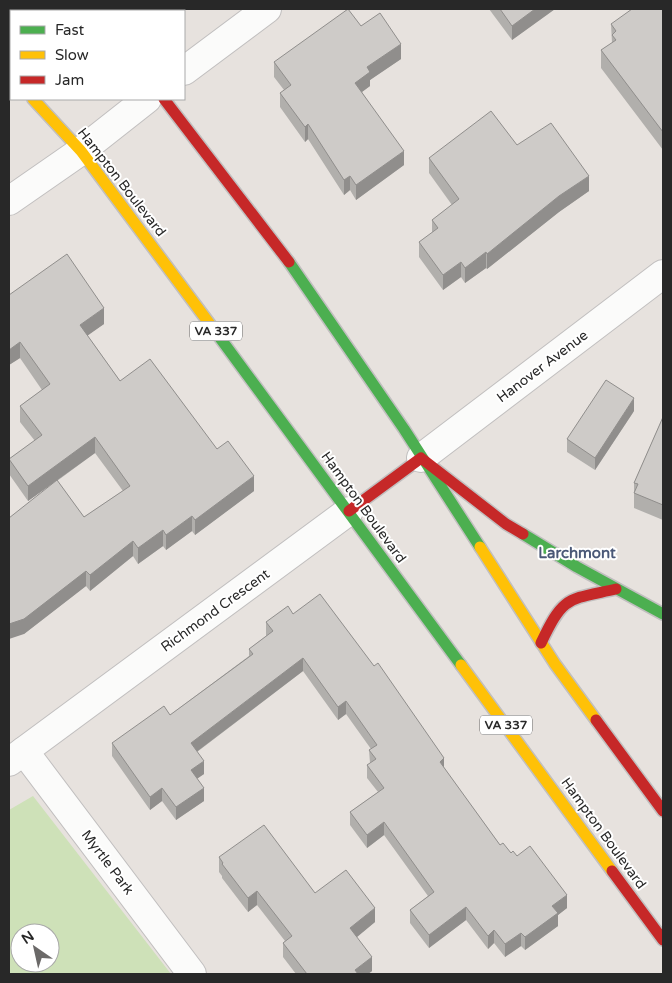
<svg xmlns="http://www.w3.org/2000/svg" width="672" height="983" font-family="'Varela Round',sans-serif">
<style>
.green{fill:#cee1b8;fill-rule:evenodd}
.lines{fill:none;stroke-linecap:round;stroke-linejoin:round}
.street-casing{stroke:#c1bfbf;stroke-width:30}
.fast-casing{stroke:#c1bfbf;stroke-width:14}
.slow-casing{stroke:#c1bfbf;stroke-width:14}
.jam-casing{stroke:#c1bfbf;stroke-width:14}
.street{stroke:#fbfbfa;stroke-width:28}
.fast{stroke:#4caf50;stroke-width:11}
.slow{stroke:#ffc107;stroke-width:11}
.jam{stroke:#c62828;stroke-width:11}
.wall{fill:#b1afac;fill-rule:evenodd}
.shaded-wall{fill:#908e8c}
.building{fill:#cecbc8;stroke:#908e8c}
.labels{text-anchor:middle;stroke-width:4;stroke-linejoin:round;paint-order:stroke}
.shield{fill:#fff;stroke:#686868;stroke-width:1}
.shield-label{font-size:12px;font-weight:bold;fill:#282828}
.street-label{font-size:14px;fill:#282828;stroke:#fff}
.neighbourhood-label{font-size:15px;font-weight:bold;fill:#4a5877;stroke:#fff}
</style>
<rect width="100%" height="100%" fill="#e7e2de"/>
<path class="green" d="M33 796 171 974H9V810ZM20 933H50V963H20Z"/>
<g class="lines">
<defs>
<g id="street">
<path d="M184 71 267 9"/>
<path d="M9 201 81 151 147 99"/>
<path d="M421 458 663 274"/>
<path d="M24 751 192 974"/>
<path d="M9 762 349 511"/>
</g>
<g id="fast">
<path d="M289 262 404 429 480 547"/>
<path d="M212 327 461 665"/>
<path d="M523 534 577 567 663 614"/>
</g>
<g id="slow">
<path d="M9 76 11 79"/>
<path d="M33 99 81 151 212 327"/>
<path d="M480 547 555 664 596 720"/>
<path d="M461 665 612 871"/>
</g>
<g id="jam">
<path d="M82 9 84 11"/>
<path d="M164 99 289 262"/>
<path d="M349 511 421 458 506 524 523 534"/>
<path d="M541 643C564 595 567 600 616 589"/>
<path d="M596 720 663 811"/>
<path d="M612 871 663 940"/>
</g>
</defs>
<use href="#street" class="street-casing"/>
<use href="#fast" class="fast-casing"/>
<use href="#slow" class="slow-casing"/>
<use href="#jam" class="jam-casing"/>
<use href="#street" class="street"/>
<use href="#fast" class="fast"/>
<use href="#slow" class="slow"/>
<use href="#jam" class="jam"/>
</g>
<g class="wall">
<path d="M489 9H555L512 40Z"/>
<path d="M663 9V150L601 68V50L612 43 611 24Z"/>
<path d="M361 26 401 59 370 80V86L362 92 404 165 356 200 350 190 344 195 308 139 305 142 280 107V93L284 90 274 77V62Z"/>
<path d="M517 145 589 191 559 212 487 269 486 268 465 283 461 277 443 290 419 257V242L432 233V220L452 205 429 173V158Z"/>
<path d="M9 295 104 324 87 335 120 381 217 449 254 491 195 535 192 531 166 550 163 546 138 564 133 556 90 591 86 586 24 634 52 484 28 501 9 474V459L35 441 20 422V406L42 390 20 358 9 365ZM95 453 123 491 84 517 57 481Z"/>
<path d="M634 411 595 470 567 452V439Z"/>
<path d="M663 417V520L634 508V483Z"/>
<path d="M293 614 444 768 500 845 511 853 517 856 567 908 558 915V926L525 950 521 946 505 957 494 943 488 949 466 920 429 948 410 923V910L428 896 384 835 367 848 350 825V812L378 792 367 778V765L370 763 369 750 371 749 346 714 338 720 303 671 197 752 204 774 197 778 204 801 176 820 162 801 150 810 112 756V743L170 715 249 656V649L266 636V622Z"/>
<path d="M219 857 315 893 375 922 356 937 372 971 368 974H296L283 957V943L285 941 257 905 248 912 222 878V876L219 872Z"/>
</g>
<g class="shaded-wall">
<path d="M535 9H555L512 40V26Z"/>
<path d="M401 44V59L370 80V86L355 97V83L367 67Z"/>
<path d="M308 124V139L305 142V127Z"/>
<path d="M404 151V165L356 200V185Z"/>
<path d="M350 176V190L344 195V180Z"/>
<path d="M589 176V191L559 212 487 269V254L559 196Z"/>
<path d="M486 252V268L465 283V268Z"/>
<path d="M461 262V277L443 290V275Z"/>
<path d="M104 308V324L80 341V325Z"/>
<path d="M20 342V358L9 365V350Z"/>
<path d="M634 398V411L595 470V458Z"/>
<path d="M95 437V453L28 501V486Z"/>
<path d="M254 476V491L195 535V520Z"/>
<path d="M192 516V531L166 550V535Z"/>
<path d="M163 530V546L138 564V548Z"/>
<path d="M133 541V556L90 591V575Z"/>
<path d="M86 571V586L24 634 9 639V624Z"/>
<path d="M303 658V671L191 756V743Z"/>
<path d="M346 701V714L338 720V707Z"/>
<path d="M444 758V771L440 762Z"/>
<path d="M204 761V774L191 783V770Z"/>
<path d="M162 788V801L150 810V797Z"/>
<path d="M204 788V801L176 820V807Z"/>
<path d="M384 822V835L367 848V835Z"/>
<path d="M257 891V905L248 912V898Z"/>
<path d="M567 895V908L558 915V926L525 950V937L552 906Z"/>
<path d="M466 907V920L429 948V935Z"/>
<path d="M375 908V922L350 943V928Z"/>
<path d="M494 930V943L488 949V936Z"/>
<path d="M521 933V946L505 957V944Z"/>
<path d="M372 957V971L368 974H355V970Z"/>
</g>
<g class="building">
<path d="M348 9 361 26 380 13 401 44 367 67 370 72 355 83 404 151 356 185 350 176 344 180 308 124 305 127 280 93 291 85 274 62Z"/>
<path d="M500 9H535L512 26Z"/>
<path d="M632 9H663V132L601 50 616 40 612 35 616 31 611 24Z"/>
<path d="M491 111 517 145 551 123 589 176 559 196 487 254 486 252 465 268 461 262 443 275 419 242 438 228 432 220 459 199 429 158Z"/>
<path d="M67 254 104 308 80 325 120 381 150 359 217 449 228 441 254 476 195 520 192 516 166 535 163 530 138 548 133 541 90 575 86 571 24 619 9 624V518L57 480 84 517 130 486 95 437 28 486 9 459 42 435 20 406 50 384 20 342 9 350V295Z"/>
<path d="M606 380 634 398 595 458 567 439Z"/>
<path d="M663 417V505L634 493 638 484 634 483Z"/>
<path d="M320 594 374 666 378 663 444 758 440 762 500 845 503 843 511 853 513 851 517 856 530 846 567 895 552 906 558 913 525 937 521 933 505 944 494 930 488 936 466 907 429 935 410 910 434 892 384 822 367 835 350 812 384 788 367 765 376 759 369 750 377 745 346 701 338 707 303 658 191 743 204 761 191 770 204 788 176 807 162 788 150 797 112 743 164 706 170 715 253 654 249 649 273 631 266 622 288 606 293 614Z"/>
<path d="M264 825 315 893 346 870 375 908 350 928 372 957 355 970 358 974H320L319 973 318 974H307L283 943 292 936 257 891 248 898 222 864 223 863 219 857Z"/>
</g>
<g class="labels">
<g class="shield">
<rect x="190" y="321.5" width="52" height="19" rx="4"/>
<rect x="480" y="715.5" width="52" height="19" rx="4"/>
</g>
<g class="shield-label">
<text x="216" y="335">VA 337</text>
<text x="506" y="729">VA 337</text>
</g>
<g class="street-label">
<text transform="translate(122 182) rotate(52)" y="5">Hampton Boulevard</text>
<text transform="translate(542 366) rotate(-37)" y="5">Hanover Avenue</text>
<text transform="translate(364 507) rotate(54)" y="5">Hampton Boulevard</text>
<text transform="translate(215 610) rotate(-36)" y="5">Richmond Crescent</text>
<text transform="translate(604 833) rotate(54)" y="5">Hampton Boulevard</text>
<text transform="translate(108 862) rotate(53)" y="5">Myrtle Park</text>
</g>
<g class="neighbourhood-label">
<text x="577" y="558">Larchmont</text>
</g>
</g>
<rect width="672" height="983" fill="none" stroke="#282828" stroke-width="20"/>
<rect x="10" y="10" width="175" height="90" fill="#ffffff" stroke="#a9a9a9"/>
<rect x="20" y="26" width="25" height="8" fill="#4caf50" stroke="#a9a9a9"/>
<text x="55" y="35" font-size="15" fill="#282828">Fast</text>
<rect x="20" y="51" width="25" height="8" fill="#ffc107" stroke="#a9a9a9"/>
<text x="55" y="60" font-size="15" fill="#282828">Slow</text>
<rect x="20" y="76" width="25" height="8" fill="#c62828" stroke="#a9a9a9"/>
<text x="55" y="85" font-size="15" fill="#282828">Jam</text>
<g transform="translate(35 948) rotate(326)"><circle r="24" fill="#ffffff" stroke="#a9a9a9"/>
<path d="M0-4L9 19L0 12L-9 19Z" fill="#6b6968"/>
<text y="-8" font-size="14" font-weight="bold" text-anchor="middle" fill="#282828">N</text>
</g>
</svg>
